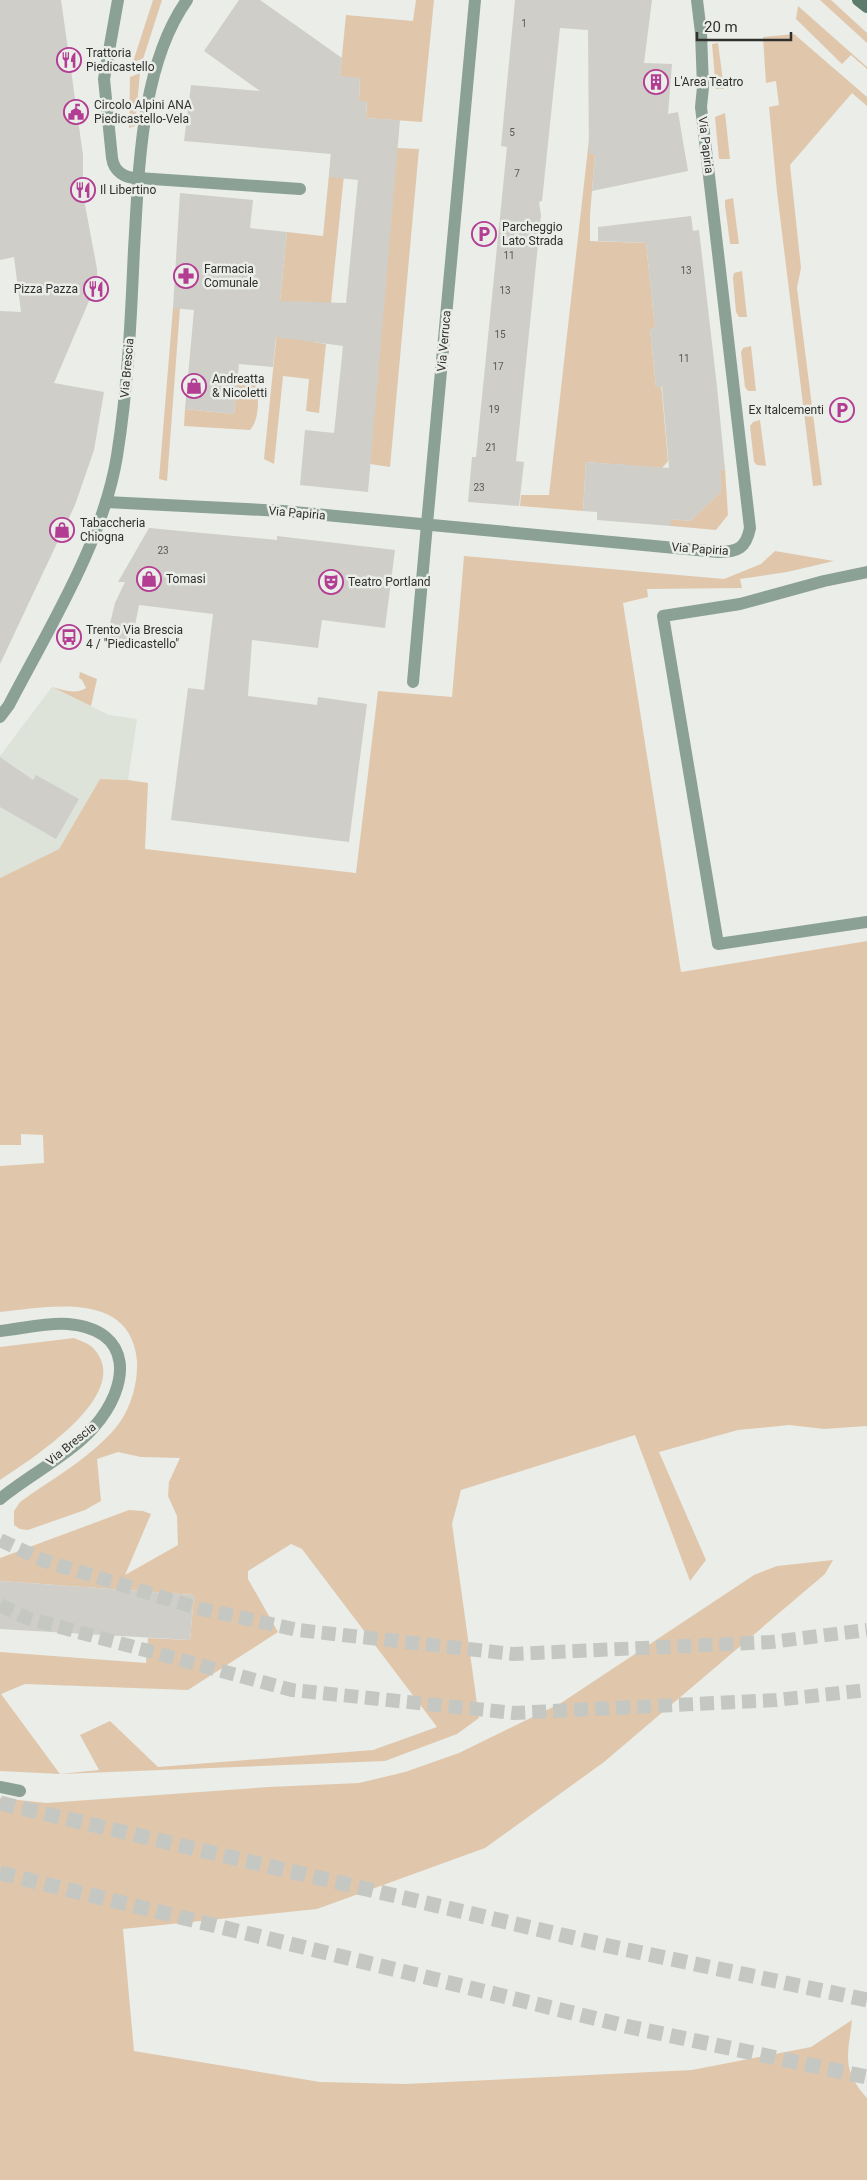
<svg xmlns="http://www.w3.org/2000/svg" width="867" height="2180" font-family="Roboto,sans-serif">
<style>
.built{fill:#dde3d8}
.green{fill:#e0c7ac;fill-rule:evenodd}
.building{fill:#cfcec9}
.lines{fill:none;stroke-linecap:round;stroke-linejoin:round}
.trunk-tunnel{stroke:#c5c7c3;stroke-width:14;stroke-dasharray:14 7;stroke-linecap:butt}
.motorway-tunnel{stroke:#c5c7c3;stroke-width:15;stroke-dasharray:15 8;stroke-linecap:butt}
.service{stroke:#8ba195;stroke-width:12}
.pedestrian{stroke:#8ba195;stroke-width:12}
.minor{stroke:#8ba195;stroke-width:12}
.tertiary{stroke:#8ba195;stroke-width:12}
.secondary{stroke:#5d7c6c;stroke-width:12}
.labels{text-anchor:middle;stroke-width:5;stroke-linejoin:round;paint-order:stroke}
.number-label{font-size:10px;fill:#585856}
.poi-label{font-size:12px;fill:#30312f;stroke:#eaede8;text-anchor:start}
.street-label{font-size:12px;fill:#30312f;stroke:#eaede8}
</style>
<rect width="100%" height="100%" fill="#eaede8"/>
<path class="built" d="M52 687 109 715 137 719 128 780 100 779 59 849 0 878V756Z"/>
<g class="green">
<path d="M153 0H162L143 59 133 62Z"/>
<path d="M416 0H434L422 122 366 118 367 101H359L360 79 340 76 346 15 413 21Z"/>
<path d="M820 0H831L867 33V43Z"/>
<path d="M798 6 867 67V69L851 55 842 64 796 19Z"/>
<path d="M794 34 867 97V106L852 93 790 165 801 268 797 288 822 485 813 486 777 192 769 107 779 105 776 81 766 83 763 37Z"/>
<path d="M718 43 724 89H716L712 44Z"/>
<path d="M140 73 135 126 129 128 130 77Z"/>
<path d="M593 104 599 105 590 215V241L646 243 655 328 650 329 656 387H661L662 393 668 461 662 468 586 462 583 511 520 506 521 495H549Z"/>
<path d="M725 113 730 159H719L715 117Z"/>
<path d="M397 148 419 149 390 467 370 464Z"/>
<path d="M331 154 346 155 331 303 313 342 326 344 319 413 306 411 309 379 283 376 274 464 264 459 287 232 323 236Z"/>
<path d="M733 198 739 244H730L725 205V200Z"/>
<path d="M742 271 747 317H739L736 312 733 278 734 273Z"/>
<path d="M173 308H180L167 481 159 479Z"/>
<path d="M751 346 756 391H748L745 387 741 352 743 348Z"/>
<path d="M237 383 255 385C260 395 259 422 250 430L184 426 185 409 234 414Z"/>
<path d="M760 420 766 466 757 465 754 462 750 426 753 422Z"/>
<path d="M725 469 728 515 716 530 671 526V519L690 521 721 492V470Z"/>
<path d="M775 551 834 561 787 572 740 579 742 588 647 589 648 597 623 603 681 972 867 941V1426L824 1429 789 1425 738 1430 659 1452 706 1560 690 1581 635 1435 461 1490 452 1524 479 1718 457 1734 385 1761 60 1774 0 1771V1652L146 1663 148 1638 190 1640 194 1595 0 1581V1558L129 1510 143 1511 151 1514 125 1575 178 1545 177 1516 168 1496 169 1482 180 1458 141 1457 118 1452 97 1459 101 1501 85 1510 28 1530 20 1529 14 1525V1511L20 1502C52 1479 97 1454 120 1422 132 1405 138 1381 137 1361 131 1290 49 1307 0 1312V1166L44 1163 43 1135 21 1134V1145H0V878L59 849 100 779 128 780 148 783 145 849 356 873 378 691 452 697 464 556 724 579 761 564ZM291 1544 302 1549 437 1727 373 1750 158 1767 110 1721 80 1735 99 1770 60 1774 1 1694 25 1684 188 1690 278 1632 248 1579V1571Z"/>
<path d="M80 672 97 679 91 706 52 687C64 690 75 695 86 688L82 680 79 678Z"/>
<path d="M74 1338C81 1341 90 1344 94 1349 135 1394 30 1460 0 1480V1347Z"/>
<path d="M833 1560 825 1574 604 1762 485 1848 317 1909 123 1929 134 2051 320 2082 405 2084 692 2070 811 2047 852 2020C848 2055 841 2069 867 2098V2180H0V1798L46 1803 269 1787 359 1783 405 1772 459 1753 561 1703 754 1575 777 1566Z"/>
</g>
<g class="building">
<path d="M0 0H61L83 155V194L97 269 98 301H89L54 383 104 392 94 450 75 505 0 664V311L21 312 14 257 0 260Z"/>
<path d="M239 0H260L342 58 340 76 360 78 359 101H367L366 118 400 120 368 492 300 485 305 430 334 433 343 346 276 337 273 367 239 364 234 414 185 409 194 310 173 308 180 193 253 200 250 228 287 232 280 301 346 303 358 180 329 177 331 154 184 141 191 85 260 91 204 51Z"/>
<path d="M515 0H652L644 63 672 64 668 114 678 112 688 171 592 191 595 154H589L588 30 560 28 542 201 539 202 541 215 516 461 524 462 519 506 468 502 472 457H476L507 147 501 146Z"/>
<path d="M691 216 693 231 699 230 717 387 725 469 721 470V492L690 521 671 519V526L597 520V512L583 511 586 462 669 468 662 387H656L650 329 655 328 646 243 598 241V227Z"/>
<path d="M149 528 277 540V536L395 550 385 628 322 620 318 648 252 640 248 696 317 705 318 697 367 704 349 842 171 820 188 688 204 690 213 614 139 605 131 645 106 640 115 603 125 582H118Z"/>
<path d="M0 757 33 780 36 775 79 799 56 839 0 807Z"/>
<path d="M0 1581 194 1595 190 1640 0 1629Z"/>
</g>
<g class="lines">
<g class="trunk-tunnel">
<path d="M0 1540 45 1561 197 1608 298 1630 513 1654 771 1642 867 1630"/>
<path d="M0 1605 27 1618 292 1690 514 1713 776 1700 867 1690"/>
</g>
<g class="motorway-tunnel">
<path d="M0 1803 609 1946 867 2000"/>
<path d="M0 1873 630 2027 867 2077"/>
</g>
<g class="service">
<path d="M138 178 300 189"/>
<path d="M867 572 824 581 740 604 663 616 718 944 867 922"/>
<path d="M413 682 427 524"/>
<path d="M0 1331C21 1329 48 1322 68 1324 135 1330 130 1386 94 1427 72 1453 28 1476 0 1499"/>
<path d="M0 1787 20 1791"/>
</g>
<path class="pedestrian" d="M118 0 104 79 112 158C114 172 125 178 138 178"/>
<g class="minor">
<path d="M106 502 283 511 718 552C738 552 746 548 750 528L701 107 703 87 701 33 697 0"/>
<path d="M427 524 475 0"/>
</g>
<path class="tertiary" d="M0 717 9 705C49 628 103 542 117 456 128 387 131 318 134 249 139 171 140 66 187 0"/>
<path class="secondary" d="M858 0 867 7"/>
</g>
<defs>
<symbol id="restaurant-ring" viewBox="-11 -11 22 22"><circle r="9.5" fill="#eaede8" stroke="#b33d93" stroke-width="1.5"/><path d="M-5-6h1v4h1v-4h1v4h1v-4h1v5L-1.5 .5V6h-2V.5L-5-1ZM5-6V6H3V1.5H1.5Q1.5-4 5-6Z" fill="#b33d93"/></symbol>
<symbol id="building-ring" viewBox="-11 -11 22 22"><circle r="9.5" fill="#eaede8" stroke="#b33d93" stroke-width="1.5"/><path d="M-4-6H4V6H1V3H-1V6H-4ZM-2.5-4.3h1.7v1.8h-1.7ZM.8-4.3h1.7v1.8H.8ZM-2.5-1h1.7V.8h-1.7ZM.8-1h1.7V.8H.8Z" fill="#b33d93"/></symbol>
<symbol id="civic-ring" viewBox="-11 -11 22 22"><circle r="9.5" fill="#eaede8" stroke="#b33d93" stroke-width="1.5"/><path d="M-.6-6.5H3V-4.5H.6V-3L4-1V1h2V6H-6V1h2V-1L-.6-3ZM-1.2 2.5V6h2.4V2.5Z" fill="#b33d93"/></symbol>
<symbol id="parking-ring" viewBox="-11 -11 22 22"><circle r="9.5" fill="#eaede8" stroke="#b33d93" stroke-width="1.5"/><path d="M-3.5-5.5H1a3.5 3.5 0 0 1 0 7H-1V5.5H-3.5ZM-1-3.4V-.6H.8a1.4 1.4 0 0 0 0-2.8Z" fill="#b33d93"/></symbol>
<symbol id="pharmacy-ring" viewBox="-11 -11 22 22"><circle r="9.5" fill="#eaede8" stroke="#b33d93" stroke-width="1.5"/><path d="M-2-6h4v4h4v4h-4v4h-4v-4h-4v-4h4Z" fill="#b33d93"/></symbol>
<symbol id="shop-ring" viewBox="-11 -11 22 22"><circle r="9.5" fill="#eaede8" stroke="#b33d93" stroke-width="1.5"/><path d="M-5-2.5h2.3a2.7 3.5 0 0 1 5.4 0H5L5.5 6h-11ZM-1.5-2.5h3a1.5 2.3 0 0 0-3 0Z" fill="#b33d93"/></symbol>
<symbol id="theatre-ring" viewBox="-11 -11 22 22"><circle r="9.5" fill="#eaede8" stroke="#b33d93" stroke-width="1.5"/><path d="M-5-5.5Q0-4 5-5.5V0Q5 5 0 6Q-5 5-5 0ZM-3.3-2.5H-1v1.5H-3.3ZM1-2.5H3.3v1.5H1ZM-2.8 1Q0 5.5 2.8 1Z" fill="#b33d93"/></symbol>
<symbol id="bus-ring" viewBox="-11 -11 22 22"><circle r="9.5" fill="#eaede8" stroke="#b33d93" stroke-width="1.5"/><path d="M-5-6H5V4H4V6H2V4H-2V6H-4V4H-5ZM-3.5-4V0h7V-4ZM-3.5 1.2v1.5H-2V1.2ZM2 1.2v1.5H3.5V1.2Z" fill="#b33d93"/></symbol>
</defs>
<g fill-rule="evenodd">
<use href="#restaurant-ring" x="55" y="46" width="28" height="28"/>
<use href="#building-ring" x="642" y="68" width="28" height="28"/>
<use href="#civic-ring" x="62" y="98" width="28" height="28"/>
<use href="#restaurant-ring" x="69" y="176" width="28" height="28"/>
<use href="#parking-ring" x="470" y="220" width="28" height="28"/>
<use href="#pharmacy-ring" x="172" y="262" width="28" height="28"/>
<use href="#restaurant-ring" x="82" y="275" width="28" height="28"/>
<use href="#shop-ring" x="180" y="372" width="28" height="28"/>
<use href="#parking-ring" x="828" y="396" width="28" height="28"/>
<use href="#shop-ring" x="48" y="516" width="28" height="28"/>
<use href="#shop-ring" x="135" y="565" width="28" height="28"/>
<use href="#theatre-ring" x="317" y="568" width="28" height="28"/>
<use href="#bus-ring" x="55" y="623" width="28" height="28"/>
</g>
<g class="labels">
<g class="number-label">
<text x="524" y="27">1</text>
<text x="512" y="136">5</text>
<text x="517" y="177">7</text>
<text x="509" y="259">11</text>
<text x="686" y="274">13</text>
<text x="505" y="294">13</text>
<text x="500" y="338">15</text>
<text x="684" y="362">11</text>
<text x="498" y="370">17</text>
<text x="494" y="413">19</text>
<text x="491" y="451">21</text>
<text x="479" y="491">23</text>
<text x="163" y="554">23</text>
</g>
<g class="poi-label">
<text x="86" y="57">Trattoria<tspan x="86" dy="14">Piedicastello</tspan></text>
<text x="674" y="86">L'Area Teatro</text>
<text x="94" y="109">Circolo Alpini ANA<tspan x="94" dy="14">Piedicastello-Vela</tspan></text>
<text x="100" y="194">Il Libertino</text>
<text x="502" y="231">Parcheggio<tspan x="502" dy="14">Lato Strada</tspan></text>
<text x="204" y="273">Farmacia<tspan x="204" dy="14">Comunale</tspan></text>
<text x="78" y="293" text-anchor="end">Pizza Pazza</text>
<text x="212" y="383">Andreatta<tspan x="212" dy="14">&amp; Nicoletti</tspan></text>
<text x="824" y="414" text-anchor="end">Ex Italcementi</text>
<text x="80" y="527">Tabaccheria<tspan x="80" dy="14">Chiogna</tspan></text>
<text x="166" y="583">Tomasi</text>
<text x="348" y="586">Teatro Portland</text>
<text x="86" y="634">Trento Via Brescia<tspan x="86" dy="14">4 / "Piedicastello"</tspan></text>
</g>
<g class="street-label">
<text transform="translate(706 145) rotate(83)" y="4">Via Papiria</text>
<text transform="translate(444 341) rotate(-85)" y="4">Via Verruca</text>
<text transform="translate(127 368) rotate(-85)" y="4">Via Brescia</text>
<text transform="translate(297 513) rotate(5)" y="4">Via Papiria</text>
<text transform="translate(700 549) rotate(4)" y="4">Via Papiria</text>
<text transform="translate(71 1444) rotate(-39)" y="4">Via Brescia</text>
</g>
</g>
<path d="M697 32v8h94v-8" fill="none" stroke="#30312f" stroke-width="2.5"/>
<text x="704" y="32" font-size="15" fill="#30312f" stroke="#eaede8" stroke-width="4" paint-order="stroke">20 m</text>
</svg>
